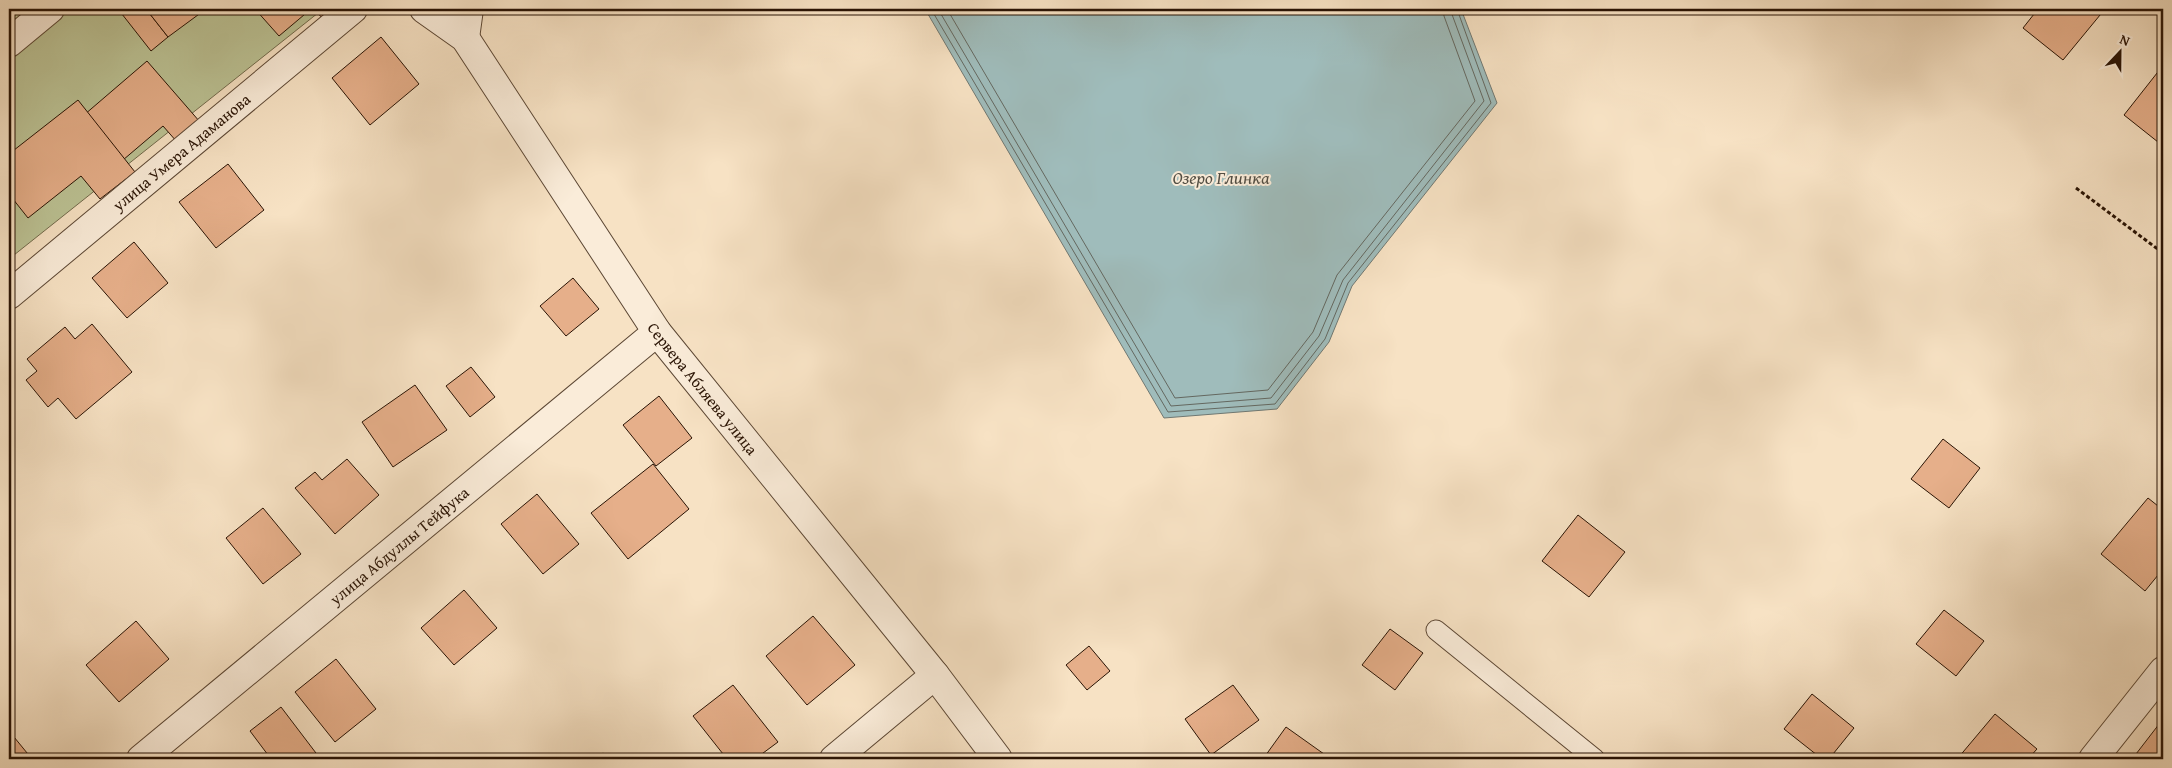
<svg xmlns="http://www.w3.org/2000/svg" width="2172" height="768" font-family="'Gentium Book Plus',serif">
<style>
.green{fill:#bcc395;stroke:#726b4c}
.water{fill:#9fbcbb;stroke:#707872}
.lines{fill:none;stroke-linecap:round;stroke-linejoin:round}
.shore{stroke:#646860;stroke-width:1}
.building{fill:#e6af8a;stroke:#291304}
.lane-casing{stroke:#5c4734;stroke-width:21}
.street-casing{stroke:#5c4734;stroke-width:30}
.path{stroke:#291304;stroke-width:3;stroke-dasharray:4 2.5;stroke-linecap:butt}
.lane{stroke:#faecd9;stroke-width:19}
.street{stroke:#faecd9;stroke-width:28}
.labels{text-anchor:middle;stroke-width:4;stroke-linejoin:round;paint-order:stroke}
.street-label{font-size:16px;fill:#291304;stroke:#faecd9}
.water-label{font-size:18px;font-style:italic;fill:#524e44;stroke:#faecd9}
</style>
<rect width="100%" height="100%" fill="#f7e2c4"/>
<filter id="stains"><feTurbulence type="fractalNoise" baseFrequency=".004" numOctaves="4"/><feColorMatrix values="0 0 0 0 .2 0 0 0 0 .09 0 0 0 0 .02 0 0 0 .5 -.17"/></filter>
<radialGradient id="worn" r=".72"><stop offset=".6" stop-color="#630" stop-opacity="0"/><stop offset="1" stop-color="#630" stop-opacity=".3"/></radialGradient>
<path class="green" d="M9 9H323L9 259Z"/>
<path class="water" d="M925 9H1461L1497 103 1352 286 1329 342 1277 409 1164 418Z"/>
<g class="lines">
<g class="shore">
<path d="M931 9 1168 412 1275 404 1325 339 1348 283 1491 103 1457 9"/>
<path d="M938 9 1171 406 1271 398 1319 336 1343 280 1484 101 1450 9"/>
<path d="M947 9 1175 398 1268 390 1313 332 1337 275 1475 101 1444 16 1443 9"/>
</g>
</g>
<g class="building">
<path d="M118 9H146L168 37 151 51Z"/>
<path d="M146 9H206L168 37Z"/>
<path d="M255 9H311L279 36Z"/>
<path d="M314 9H337L324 20Z"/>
<path d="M2038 9H2105L2063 60 2023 28Z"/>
<path d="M381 37 419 84 370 125 332 78Z"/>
<path d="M147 61 200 122 177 142 163 126 123 160 84 115Z"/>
<path d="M2161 68 2163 70V146L2124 115Z"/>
<path d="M78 100 135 172 100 199 81 176 28 218 9 194V154Z"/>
<path d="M228 164 264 210 216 248 179 202Z"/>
<path d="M134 242 168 283 127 318 92 278Z"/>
<path d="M573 278 599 309 566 336 540 306Z"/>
<path d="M92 324 132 372 76 419 58 398 48 407 26 380 37 371 27 359 65 327 75 339Z"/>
<path d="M471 367 495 397 470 417 446 386Z"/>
<path d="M415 385 447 430 393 467 362 422Z"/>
<path d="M659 396 692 438 656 466 623 425Z"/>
<path d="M1943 439 1980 468 1949 508 1911 479Z"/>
<path d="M347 459 379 495 335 534 295 488 315 472 322 480Z"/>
<path d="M653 464 689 509 628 559 591 513Z"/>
<path d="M537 494 579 544 543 574 501 524Z"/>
<path d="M2148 498 2163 510V569L2145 591 2101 554Z"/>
<path d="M263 508 301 554 263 584 226 538Z"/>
<path d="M1578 515 1625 552 1589 597 1542 561Z"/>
<path d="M464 590 497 628 454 665 421 628Z"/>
<path d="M1944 610 1984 641 1956 676 1916 644Z"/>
<path d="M813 616 855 665 807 705 766 656Z"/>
<path d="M136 621 169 659 119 702 86 665Z"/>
<path d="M1390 629 1423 653 1395 690 1362 665Z"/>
<path d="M1089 646 1110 671 1087 690 1066 665Z"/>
<path d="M336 659 376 709 335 742 295 692Z"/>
<path d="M733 685 778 742 755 759H727L693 716Z"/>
<path d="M1233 685 1259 720 1211 755 1185 719Z"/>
<path d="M1812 694 1854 728 1829 759H1822L1784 729Z"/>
<path d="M281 707 319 757 317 759H271L250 731Z"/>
<path d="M1995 714 2037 749 2028 759H1960L1958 758Z"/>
<path d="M2163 719V759H2142L2136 754Z"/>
<path d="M1286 727 1331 759H1263Z"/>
<path d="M14 737 32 759H9V741Z"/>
<path d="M603 753 610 759H596Z"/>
</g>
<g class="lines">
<defs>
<path id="lane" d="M1436 630 1595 759"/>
<g id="street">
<path id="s1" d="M424 9 465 38 657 332 935 675 998 759"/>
<path d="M465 38 469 9"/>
<path d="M9 43 50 9"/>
<path id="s2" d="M9 295 353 9"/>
<path id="s3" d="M141 759 657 332"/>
<path d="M834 759 935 675"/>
<path d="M2093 759 2163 671"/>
</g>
</defs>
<use href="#lane" class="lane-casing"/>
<use href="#street" class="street-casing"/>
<path class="path" d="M2076 188 2163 253"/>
<use href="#lane" class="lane"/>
<use href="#street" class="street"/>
</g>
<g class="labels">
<g class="street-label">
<text dy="6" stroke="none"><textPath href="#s2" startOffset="224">улица Умера Адаманова</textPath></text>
<text dy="6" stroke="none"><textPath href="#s1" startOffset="474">Сервера Абляева улица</textPath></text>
<text dy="6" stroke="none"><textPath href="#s3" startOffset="335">улица Абдуллы Тейфука</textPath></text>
</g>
<g class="water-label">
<text x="1221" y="184">Озеро Глинка</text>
</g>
</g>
<rect width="2172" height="768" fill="none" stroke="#f7e2c4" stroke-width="30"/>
<rect x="10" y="10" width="2152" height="748" fill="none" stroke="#291304" stroke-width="2.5"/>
<rect x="15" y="15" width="2142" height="738" fill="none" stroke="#291304"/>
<g transform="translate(2120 52) rotate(22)" stroke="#faecd9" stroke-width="4" paint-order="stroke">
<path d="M0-4L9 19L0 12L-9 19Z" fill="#291304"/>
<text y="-8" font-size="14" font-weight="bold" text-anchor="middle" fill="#291304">N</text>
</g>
<rect width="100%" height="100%" filter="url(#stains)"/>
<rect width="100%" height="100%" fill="url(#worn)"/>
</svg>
